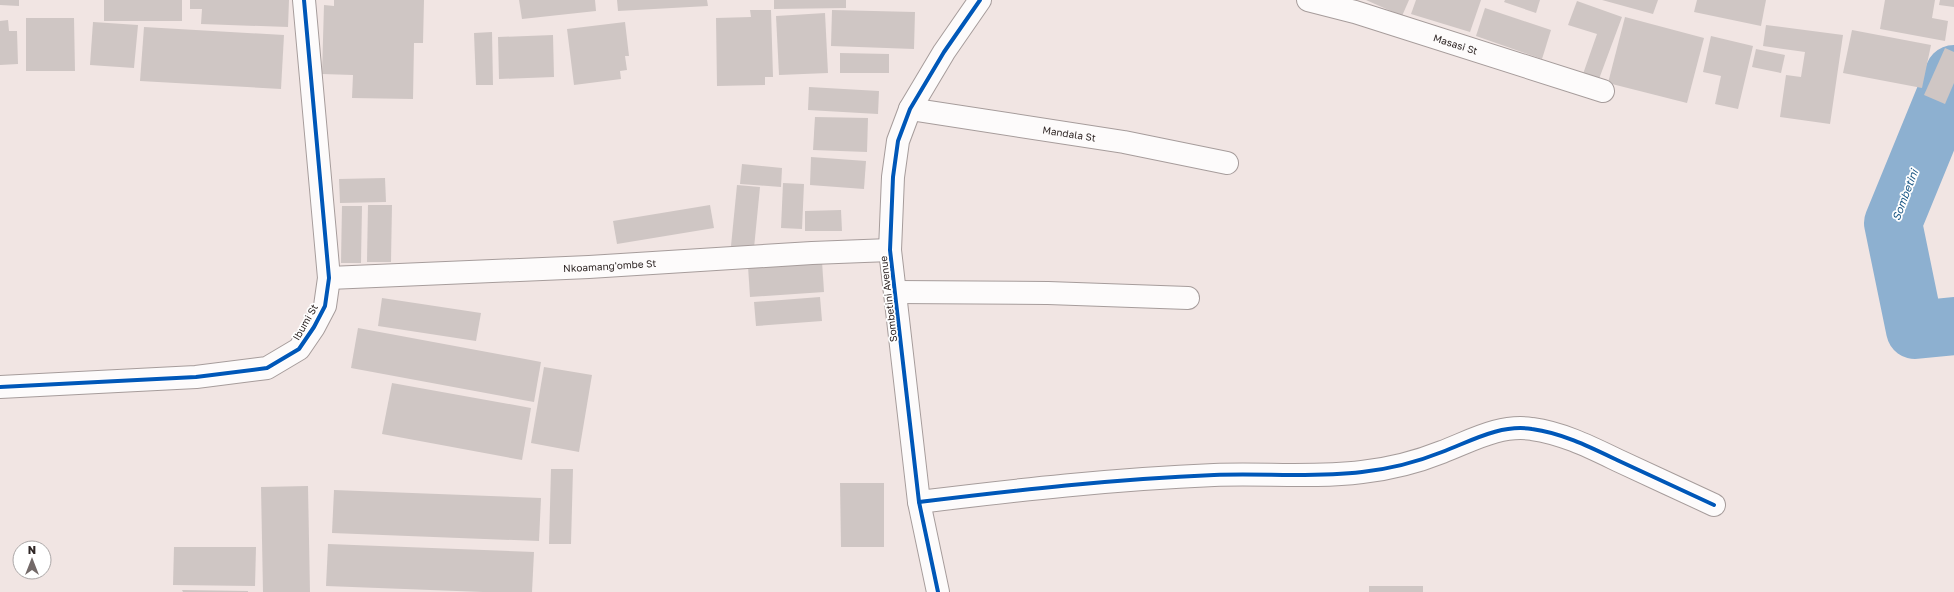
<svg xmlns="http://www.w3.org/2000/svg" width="1954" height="592" font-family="'Golos Text',sans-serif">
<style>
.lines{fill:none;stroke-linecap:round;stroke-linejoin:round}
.river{stroke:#8db0d0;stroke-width:58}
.building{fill:#cfc6c4}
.minor-casing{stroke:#a69c9b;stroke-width:24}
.minor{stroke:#fdfbfb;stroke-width:22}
.cycleway-casing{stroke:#fff;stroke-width:6}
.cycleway{stroke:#0057b8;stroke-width:4}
.labels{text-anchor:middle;stroke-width:3.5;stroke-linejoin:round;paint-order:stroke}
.street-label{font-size:10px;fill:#2f2625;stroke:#fff}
.water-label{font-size:11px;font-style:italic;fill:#1a5785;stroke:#fff}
</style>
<rect width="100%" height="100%" fill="#f1e5e3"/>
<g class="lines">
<path class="river" d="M1954 74 1893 223 1915 330 1954 326"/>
</g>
<g class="building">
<path d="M0 0H19V6L0 5Z"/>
<rect x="104" y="0" width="78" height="21"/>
<path d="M190 0H289L288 27 201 24 202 9H190Z"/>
<path d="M334 0H424L423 43H414L413 99 352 98 353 75 322 74 324 5 334 6Z"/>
<path d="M519 0H595L596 11 522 19Z"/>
<path d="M617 0H707L708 6 618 11Z"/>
<path d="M774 0H846V8L774 9Z"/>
<path d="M1366 0H1409L1402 16Z"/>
<path d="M1416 0H1481L1470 32 1411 14Z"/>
<path d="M1505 0H1540L1536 13 1504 2Z"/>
<path d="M1602 0H1658L1653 14Z"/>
<path d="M1697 0H1766L1761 26 1694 12Z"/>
<path d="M1885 0H1935L1932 18 1948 21 1945 41 1880 29Z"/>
<path d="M1940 0H1954V7L1939 5Z"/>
<path d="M1577 1 1622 17 1599 79 1583 74 1597 34 1568 25Z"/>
<path d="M1485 8 1551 30 1542 59 1476 36Z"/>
<path d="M750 10H771L773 77H765V85L717 86 716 18 751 17Z"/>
<path d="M832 10 915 12 914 49 831 46Z"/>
<path d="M825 13 828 73 779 75 776 16Z"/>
<path d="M1625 17 1704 38 1687 103 1608 83Z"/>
<path d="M26 18H74L75 71H26Z"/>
<path d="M8 20 9 31H17L18 64 0 65V21Z"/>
<path d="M93 22 138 25 134 68 90 65Z"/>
<path d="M625 22 629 56H625L627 70 620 71 621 79 574 85 567 29Z"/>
<path d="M1766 25 1843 35 1830 124 1780 117 1786 75 1801 77 1805 52 1763 46Z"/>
<path d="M144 27 284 35 281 89 140 81Z"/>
<path d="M1852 30 1931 45 1922 88 1843 73Z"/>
<path d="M492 32 493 85H476L474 33Z"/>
<path d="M553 35 554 77 499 79 498 37Z"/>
<path d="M1711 36 1753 46 1738 109 1715 104 1721 76 1703 72Z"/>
<path d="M1945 48 1954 52V83L1945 104 1924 95Z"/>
<path d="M1756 49 1785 55 1781 73 1752 67Z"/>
<path d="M840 53 889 54V73H840Z"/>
<path d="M809 87 879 91 878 114 808 110Z"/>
<path d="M815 117 868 118 867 152 813 150Z"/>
<path d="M811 157 866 161 864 189 810 185Z"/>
<path d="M742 164 782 168 781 187 740 184Z"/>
<path d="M385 178 386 202 340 203 339 179Z"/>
<path d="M783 183 804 184 802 229 781 228Z"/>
<path d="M737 185 760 187 754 248 731 246Z"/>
<path d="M368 205H392L391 262H367Z"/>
<path d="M710 205 714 228 617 244 613 221Z"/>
<path d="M342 206H362L361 263H341Z"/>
<path d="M841 210 842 231H805V211Z"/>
<path d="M822 261 824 292 750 297 748 266Z"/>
<path d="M820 297 822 321 756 326 754 302Z"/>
<path d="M382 298 481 313 476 341 378 326Z"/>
<path d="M358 328 541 362 534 402 351 368Z"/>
<path d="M544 367 592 375 579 452 531 443Z"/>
<path d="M392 383 531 408 522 460 382 434Z"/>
<path d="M551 469H573L571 544H549Z"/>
<path d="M840 483H884V547H841Z"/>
<path d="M308 486 310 592H263L261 487Z"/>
<path d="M334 490 541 498 539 541 332 533Z"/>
<path d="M328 544 534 552 532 592H483L326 586Z"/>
<path d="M174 547H256L255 586 173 585Z"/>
<rect x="1369" y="586" width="54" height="6"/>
<path d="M182 590 248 591V592H183Z"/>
</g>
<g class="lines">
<defs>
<g id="minor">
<path id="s1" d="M1308 0 1355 12 1603 91"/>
<path id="s2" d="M910 109 1124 142 1227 163"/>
<path id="s3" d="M329 278 589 267 812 253 890 250"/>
<path d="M896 292 1048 293 1188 298"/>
<path d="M0 387 196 377 267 368 299 349 314 327 325 306 329 278 304 0"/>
<path d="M919 502C1017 490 1115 479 1214 475 1263 473 1313 478 1362 472 1389 469 1417 462 1442 452 1471 441 1500 424 1532 429 1562 433 1590 447 1617 460 1649 475 1682 490 1714 505"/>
<path d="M938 592 919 502 890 250 893 177 898 141 910 109 944 52 980 0"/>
</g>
</defs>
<use href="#minor" class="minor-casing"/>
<use href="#minor" class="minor"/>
<defs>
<g id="cycleway">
<path d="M0 387 196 377 267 368 299 349 314 327 325 306 329 278 304 0"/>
<path d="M919 502C1017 490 1115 479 1214 475 1263 473 1313 478 1362 472 1389 469 1417 462 1442 452 1471 441 1500 424 1532 429 1562 433 1590 447 1617 460 1649 475 1682 490 1714 505"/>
<path d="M938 592 919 502 890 250 893 177 898 141 910 109 944 52 980 0"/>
</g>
</defs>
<use href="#cycleway" class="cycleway-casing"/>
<use href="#cycleway" class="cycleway"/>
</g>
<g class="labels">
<g class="street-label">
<text dy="4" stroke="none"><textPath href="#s1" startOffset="154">Masasi St</textPath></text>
<text dy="4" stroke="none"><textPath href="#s2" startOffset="161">Mandala St</textPath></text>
<text dy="4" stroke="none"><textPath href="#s3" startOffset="281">Nkoamang'ombe St</textPath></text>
<text transform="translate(888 299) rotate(-97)" y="4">Sombetini Avenue</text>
<text transform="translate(305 322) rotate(-60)" y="4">Ibumi St</text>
</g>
<g class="water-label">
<text transform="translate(1905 195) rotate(-69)" y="4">Sombetini</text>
</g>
</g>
<g transform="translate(32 560)"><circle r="19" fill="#ffffff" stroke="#aca8a8"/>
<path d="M0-3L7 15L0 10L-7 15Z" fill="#736968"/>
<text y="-6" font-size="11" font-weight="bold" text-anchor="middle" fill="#2f2625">N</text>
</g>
</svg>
